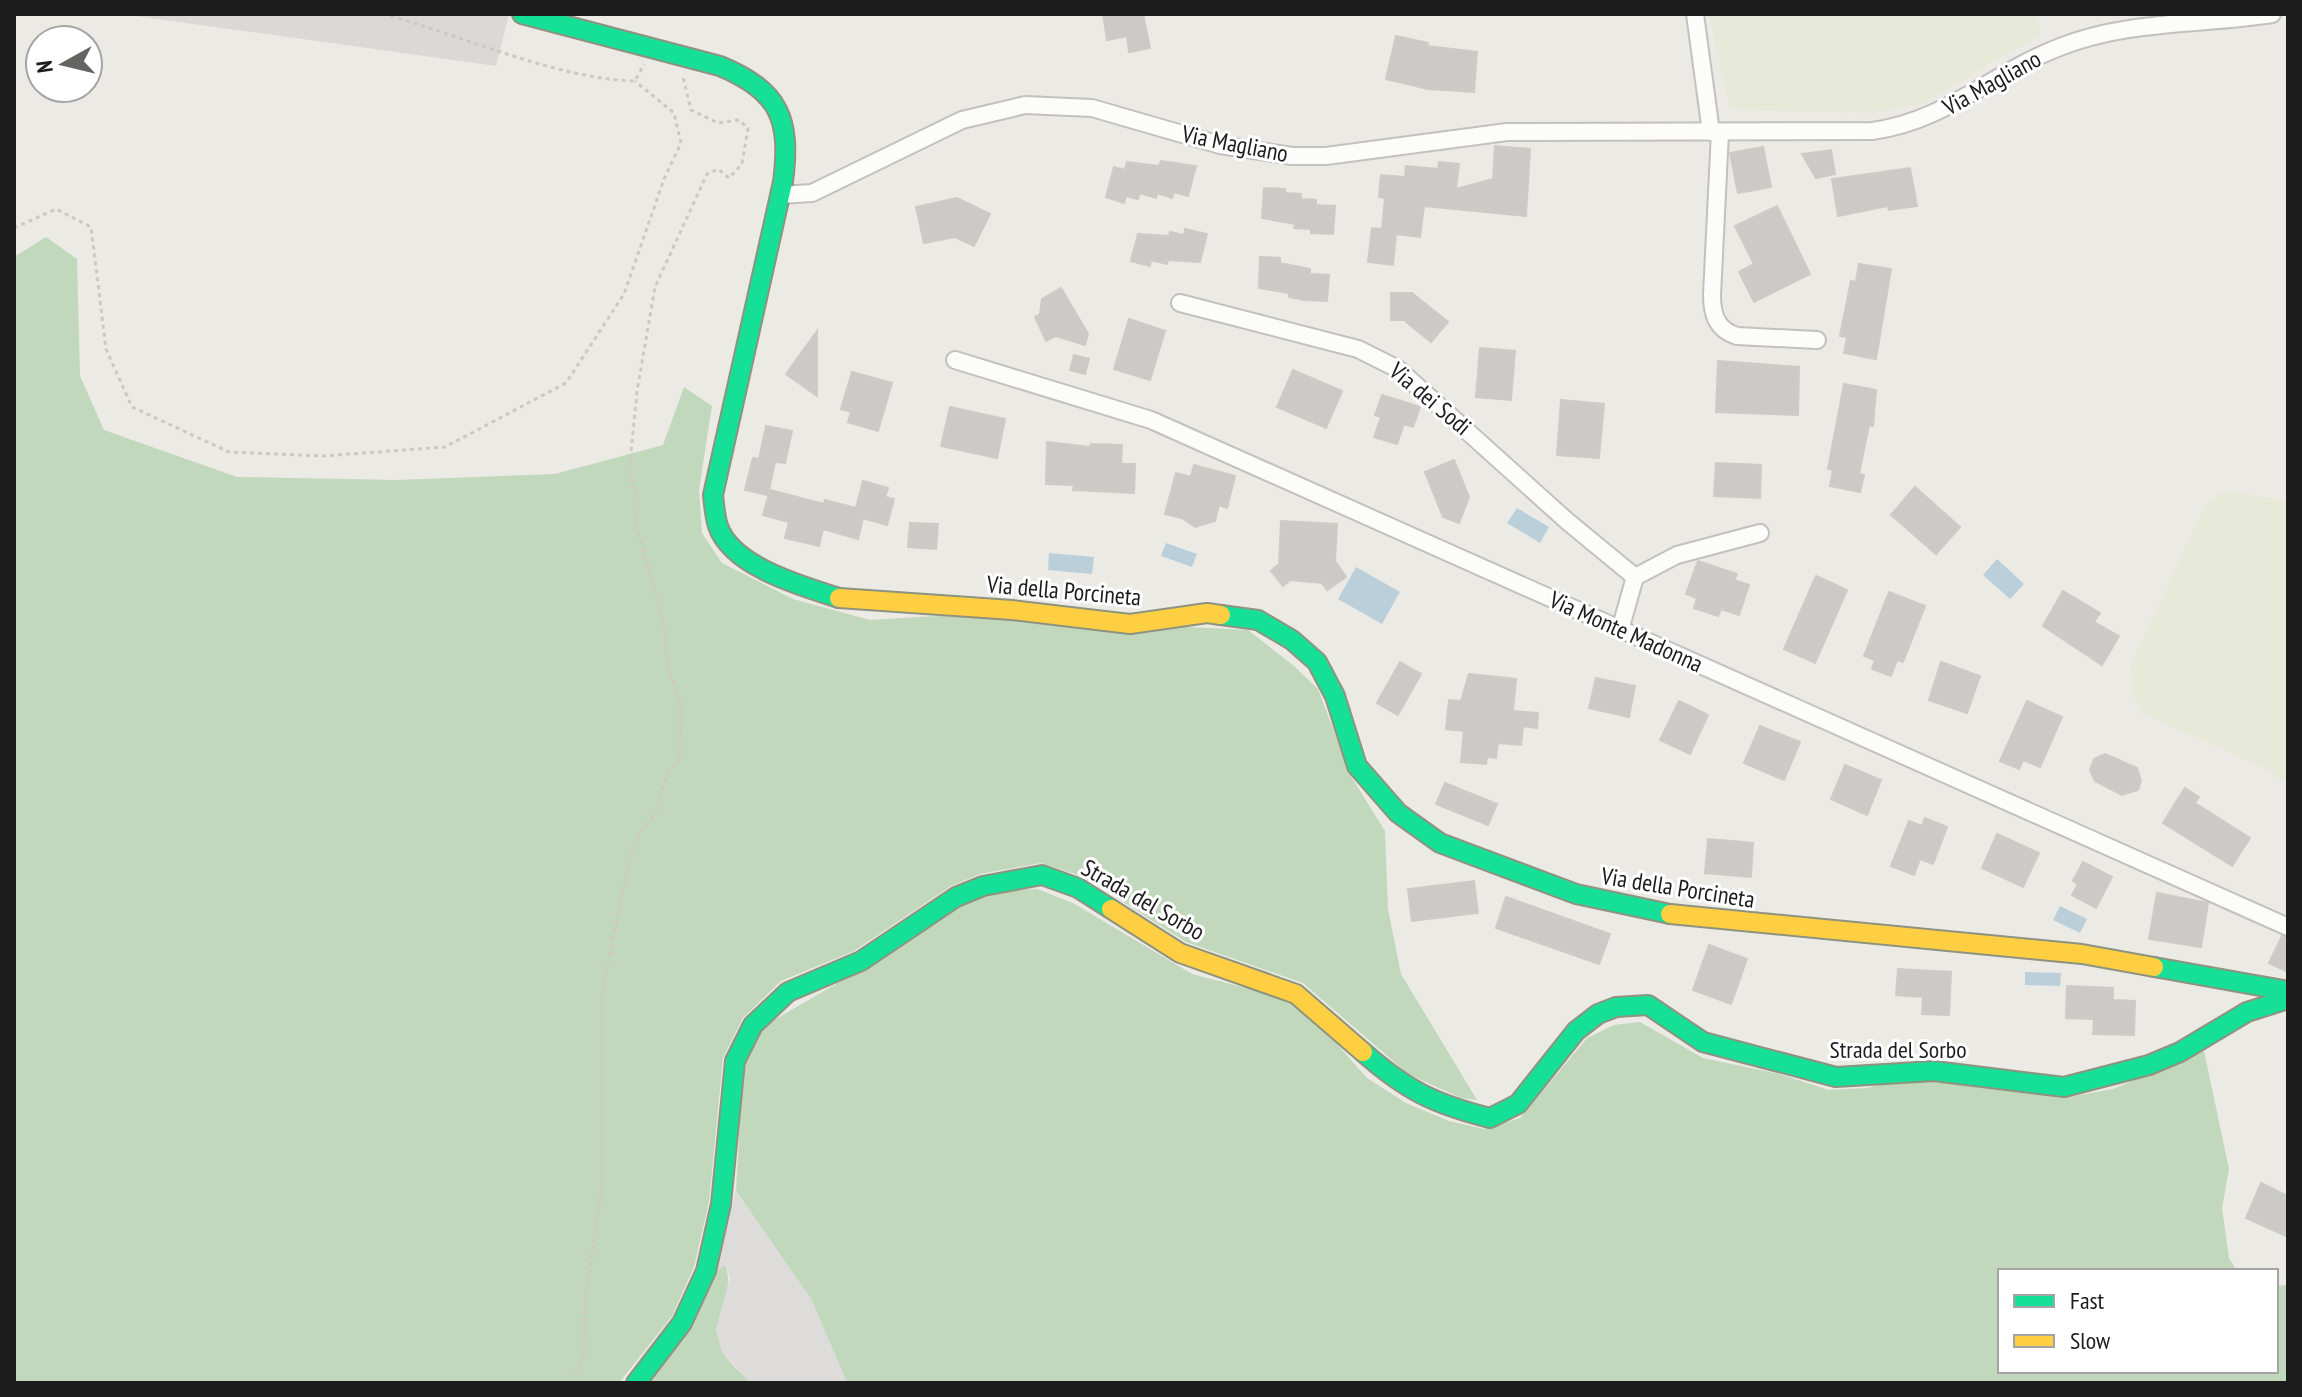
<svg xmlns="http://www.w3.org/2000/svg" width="2302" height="1397" font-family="'PT Sans Narrow',sans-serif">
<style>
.residential{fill:#dad9d6}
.farmland{fill:#e7ead9}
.forest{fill:#c2d8bc}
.parking{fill:#dddcda}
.water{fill:#bbcfdb}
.building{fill:#cccac6;stroke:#cecbc6;stroke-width:2}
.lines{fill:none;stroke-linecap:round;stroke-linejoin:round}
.street-casing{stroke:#c2c1bf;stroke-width:20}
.fast-casing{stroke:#8e937f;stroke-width:22}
.slow-casing{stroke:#8e937f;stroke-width:22}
.path{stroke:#d0c7c3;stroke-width:3;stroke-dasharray:4 4;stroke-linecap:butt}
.street{stroke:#fcfcfb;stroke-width:16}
.fast{stroke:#16e098;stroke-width:18}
.slow{stroke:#ffcf43;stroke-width:18}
.labels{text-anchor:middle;stroke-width:6;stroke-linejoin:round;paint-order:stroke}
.street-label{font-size:24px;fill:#1c1c1c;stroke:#fff}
</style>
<rect width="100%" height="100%" fill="#ebeae5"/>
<path class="residential" d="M122 14H509L496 66Z"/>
<g class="farmland">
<path d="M1709 14H2036L2040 35 1918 106 1864 113 1730 109Z"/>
<path d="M2223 491 2288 501V785L2269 770 2142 713 2133 696 2131 665 2205 506Z"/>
</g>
<g class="forest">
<path d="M46 237 77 259 80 376 104 430 237 477 397 480 555 474 663 445 684 387 712 406 699 490 702 533 722 563 793 599 870 620 953 615 1248 630 1294 666 1318 689 1352 778 1385 831 1388 909 1401 974 1477 1100 1461 1098 1408 1074 1303 983 1186 942 1084 877 1041 863 980 874 951 886 854 951 781 981 743 1018 723 1058 709 1202 694 1267 672 1316 619 1383H14V257Z"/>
<path d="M1037 889 1073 903 1192 974 1284 998 1336 1043 1367 1078 1406 1103 1449 1121 1484 1129 1520 1118 1587 1038 1614 1025 1640 1022 1703 1058 1779 1074 1829 1090 1866 1088 1897 1081 1952 1082 2069 1097 2113 1089 2204 1051 2229 1169 2222 1208 2229 1258 2237 1271H2000V1371H2276V1286L2288 1285V1383H847L811 1299 736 1191 742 1083 749 1047 767 1024 869 965 964 905 999 891Z"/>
<path d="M725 1265C737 1293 709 1320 722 1350 727 1362 742 1373 751 1383H645L715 1271Z"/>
</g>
<path class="parking" d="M736 1191 811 1299 847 1383H751L722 1352 716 1329 730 1277 725 1265 715 1271Z"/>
<g class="water">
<path d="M1517 508 1549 527 1540 543 1507 523Z"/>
<path d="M1166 543 1197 554 1192 567 1161 556Z"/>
<path d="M1049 553 1094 557 1092 574 1048 570Z"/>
<path d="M1997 559 2024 584 2010 599 1983 575Z"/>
<path d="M1356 567 1400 592 1382 624 1338 599Z"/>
<path d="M2060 906 2087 919 2080 933 2053 920Z"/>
<path d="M2025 972 2061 973 2060 986 2025 985Z"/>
</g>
<g class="building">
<path d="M1103 14H1143L1150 48 1129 52 1127 36 1107 40Z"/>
<path d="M1396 36 1428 43 1427 46 1477 52 1474 92 1428 89 1386 79Z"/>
<path d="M1495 146 1530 149 1526 216 1424 206 1420 237 1396 234 1393 265 1368 262 1372 228 1382 229 1385 198 1379 197 1381 175 1405 177 1406 166 1438 169 1439 162 1459 164 1456 189 1493 179Z"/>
<path d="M1763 147 1771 187 1738 193 1730 153Z"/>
<path d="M1831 150 1835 174 1816 178 1802 154Z"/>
<path d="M1161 161 1196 166 1188 196 1174 192 1172 198 1157 193 1156 198 1140 193 1138 199 1126 196 1124 203 1106 197 1114 167 1125 170 1127 162 1159 166Z"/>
<path d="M1910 168 1917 206 1889 210 1888 206 1838 216 1832 179Z"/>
<path d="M1264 188 1285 189V193L1301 194V199L1316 200V205L1335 206 1333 234 1311 233V229L1294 228 1295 224 1262 218Z"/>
<path d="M957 198 990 214 974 246 955 237 924 243 916 207Z"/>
<path d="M1777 206 1810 274 1754 302 1739 272 1754 264 1735 226Z"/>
<path d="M1185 229 1207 234 1200 262 1168 260 1167 264 1151 260 1150 266 1131 261 1138 234 1169 236 1170 232 1184 235Z"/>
<path d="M1260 257 1280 258V263L1310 269V274L1329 275 1327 301 1304 300 1289 297V293L1259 288Z"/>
<path d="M1859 264 1891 269 1876 359 1844 353 1847 337 1840 336 1851 281 1856 282Z"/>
<path d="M1061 288 1088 334 1085 345 1056 336 1046 341 1035 317 1040 314 1042 299Z"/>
<path d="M1391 293H1412L1448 322 1431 342 1404 320H1391Z"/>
<path d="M1129 319 1165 331 1150 380 1114 369Z"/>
<path d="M817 331V396L786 374Z"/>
<path d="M1480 348 1515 351 1511 400 1476 397Z"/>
<path d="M1074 355 1089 359 1085 374 1070 370Z"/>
<path d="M1718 361 1799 367 1798 415 1716 412Z"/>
<path d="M1293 370 1342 391 1326 428 1277 407Z"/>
<path d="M852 372 892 383 878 431 848 422 851 412 841 409Z"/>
<path d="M1844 384 1876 390 1873 426 1869 425 1859 474 1864 475 1860 492 1830 486 1833 470 1828 469Z"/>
<path d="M1382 395 1420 407 1413 427 1404 424 1397 444 1374 437 1381 417 1375 415Z"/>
<path d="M1561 400 1604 404 1599 458 1557 455Z"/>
<path d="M950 407 1005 419 997 458 941 446Z"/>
<path d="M766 426 792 431 785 463 775 462 768 495 745 490 753 458 759 459Z"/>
<path d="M1047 442 1090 447 1091 444 1122 445 1121 464H1135L1134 493 1073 490 1074 485 1046 484Z"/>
<path d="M1454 460 1469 497 1459 523 1443 517 1425 472Z"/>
<path d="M1716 463 1761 465 1760 498 1714 496Z"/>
<path d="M1194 465 1235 476 1227 508 1219 505 1215 521 1195 527 1182 518 1165 514 1176 473 1191 477Z"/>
<path d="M863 481 888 488 885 497 894 499 887 525 863 518 858 539 823 529 819 546 785 538 789 522 763 515 770 490 824 504 825 500 856 508Z"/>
<path d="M1915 487 1960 527 1936 554 1891 515Z"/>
<path d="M1281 521 1337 524 1335 561 1346 577 1327 590 1322 583 1290 580 1283 586 1271 571 1279 564Z"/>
<path d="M910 523 938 524 936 549 908 547Z"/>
<path d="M1698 561 1737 574 1734 580 1749 585 1739 615 1721 609 1718 616 1694 608 1697 598 1686 594Z"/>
<path d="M1816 576 1847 590 1815 663 1784 649Z"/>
<path d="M2063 591 2100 613 2094 622 2119 636 2102 665 2043 626Z"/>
<path d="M1889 592 1925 606 1903 662 1897 660 1891 676 1872 669 1875 660 1864 656Z"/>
<path d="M1400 662 1421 674 1398 715 1377 703Z"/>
<path d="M1941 662 1980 676 1967 713 1929 700Z"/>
<path d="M1469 674 1516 679 1513 711 1538 713 1537 728 1523 726 1521 745 1498 743 1496 758 1487 757 1486 764 1461 762 1464 731 1446 729 1449 700 1461 701Z"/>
<path d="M1596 678 1635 686 1629 717 1589 708Z"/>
<path d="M1679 701 1708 715 1690 754 1660 740Z"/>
<path d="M2027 701 2062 717 2040 767 2023 760 2019 769 2000 761Z"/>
<path d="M1760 726 1800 742 1784 780 1744 763Z"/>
<path d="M2105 754 2137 768 2141 781 2138 790 2122 795 2095 781 2090 770 2094 759Z"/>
<path d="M1845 765 1881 780 1867 815 1831 799Z"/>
<path d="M1445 783 1497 804 1488 825 1436 804Z"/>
<path d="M2185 788 2199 797 2195 803 2250 838 2232 866 2163 823Z"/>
<path d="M1925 818 1947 827 1933 864 1920 859 1914 875 1891 866 1909 821 1922 826Z"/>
<path d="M1997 834 2039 853 2023 887 1982 868Z"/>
<path d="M1708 839 1753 843 1751 877 1705 873Z"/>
<path d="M2083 862 2112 877 2096 908 2072 895 2078 884 2073 881Z"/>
<path d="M1474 881 1478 913 1412 921 1408 889Z"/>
<path d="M2157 893 2208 903 2201 947 2149 939Z"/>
<path d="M1506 897 1610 934 1599 964 1496 928Z"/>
<path d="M2282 936 2288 938V972L2269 963Z"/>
<path d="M1709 945 1747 959 1731 1004 1693 990Z"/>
<path d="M1898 969 1951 972 1949 1015 1922 1014 1923 997 1896 995Z"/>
<path d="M2067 986 2113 988V1000L2135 1001 2134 1035 2093 1034 2094 1019 2066 1018Z"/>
<path d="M2261 1183 2288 1196V1237L2246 1218Z"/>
</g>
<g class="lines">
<defs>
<g id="street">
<path d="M1695 14 1711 132"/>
<path d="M1720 132 1712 295C1712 315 1717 330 1737 336L1817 340"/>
<path d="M780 195 812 193 962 120 1025 105 1092 108 1220 145 1292 156H1326L1507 132 1872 131C1944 122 1994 72 2060 47 2128 20 2201 25 2272 14"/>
<path d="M1180 303 1358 349 1398 369 1567 521 1635 577"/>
<path d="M955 360 1151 420 2288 927"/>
<path d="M1620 630 1635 577 1677 555 1760 533"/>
</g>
<g id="fast">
<path d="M522 14 720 66C780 91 791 119 783 182L713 495C714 505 715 517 718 526 732 567 802 586 839 598"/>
<path d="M1221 615 1258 620 1292 640 1317 662 1335 696 1357 766 1398 813 1440 843 1576 894 1670 914"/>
<path d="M2154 967 2288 991"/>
<path d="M1363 1052C1406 1090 1434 1104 1490 1118L1518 1104 1576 1031 1598 1014 1616 1007 1648 1005 1703 1042 1836 1077 1934 1071 2064 1087 2149 1065 2180 1052 2247 1012 2288 999"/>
<path d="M636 1383 682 1323 706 1271 721 1204 735 1061 753 1025 788 992 861 961 956 897 983 886 1042 875 1078 888 1111 909"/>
</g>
<g id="slow">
<path d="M839 598 1012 610 1130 624 1207 613 1221 615"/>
<path d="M1111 909 1180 953 1296 994 1363 1052"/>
<path d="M1670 914 2082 954 2154 967"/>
</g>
</defs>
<use href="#street" class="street-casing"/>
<use href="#fast" class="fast-casing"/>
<use href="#slow" class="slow-casing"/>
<g class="path">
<path d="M383 14C458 34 560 80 635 81L644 64"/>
<path d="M14 228 56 209 91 227 106 349 132 407 229 452 323 456 445 447 566 383 624 294 664 179 681 143 674 113 635 81"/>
<path d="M572 1383 584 1356 585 1302 602 1184V991L629 861 635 843 656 811 667 775 680 758 681 706 667 662 664 623 636 526 638 499 629 473 637 391 655 287 707 174 718 169 729 178 742 164 748 128 739 120 718 123 691 110 683 77"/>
</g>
<use href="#street" class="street"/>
<use href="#fast" class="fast"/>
<use href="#slow" class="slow"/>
</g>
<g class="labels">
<g class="street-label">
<text transform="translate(1992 83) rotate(-29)" y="8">Via Magliano</text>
<text transform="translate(1235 144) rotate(11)" y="8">Via Magliano</text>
<text transform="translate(1430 399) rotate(40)" y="8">Via dei Sodi</text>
<text transform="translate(1064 591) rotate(5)" y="8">Via della Porcineta</text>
<text transform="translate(1626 632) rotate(24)" y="8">Via Monte Madonna</text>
<text transform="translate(1678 888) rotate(9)" y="8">Via della Porcineta</text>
<text transform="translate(1143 900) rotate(30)" y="8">Strada del Sorbo</text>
<text x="1898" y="1058">Strada del Sorbo</text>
</g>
</g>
<rect width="2302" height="1397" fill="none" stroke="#1c1c1c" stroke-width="32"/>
<rect x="1998" y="1269" width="280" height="104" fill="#ffffff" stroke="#a4a4a4" stroke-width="2"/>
<rect x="2014" y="1295" width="40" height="12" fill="#16e098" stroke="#a4a4a4" stroke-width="2"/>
<text x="2070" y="1309" font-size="24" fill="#1c1c1c">Fast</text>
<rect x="2014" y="1335" width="40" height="12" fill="#ffcf43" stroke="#a4a4a4" stroke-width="2"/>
<text x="2070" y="1349" font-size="24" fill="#1c1c1c">Slow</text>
<g transform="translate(64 64) rotate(262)"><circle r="38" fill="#ffffff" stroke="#a4a4a4" stroke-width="2"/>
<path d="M0-6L14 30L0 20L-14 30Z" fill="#646462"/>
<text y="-12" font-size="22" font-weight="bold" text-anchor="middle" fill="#1c1c1c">N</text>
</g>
</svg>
